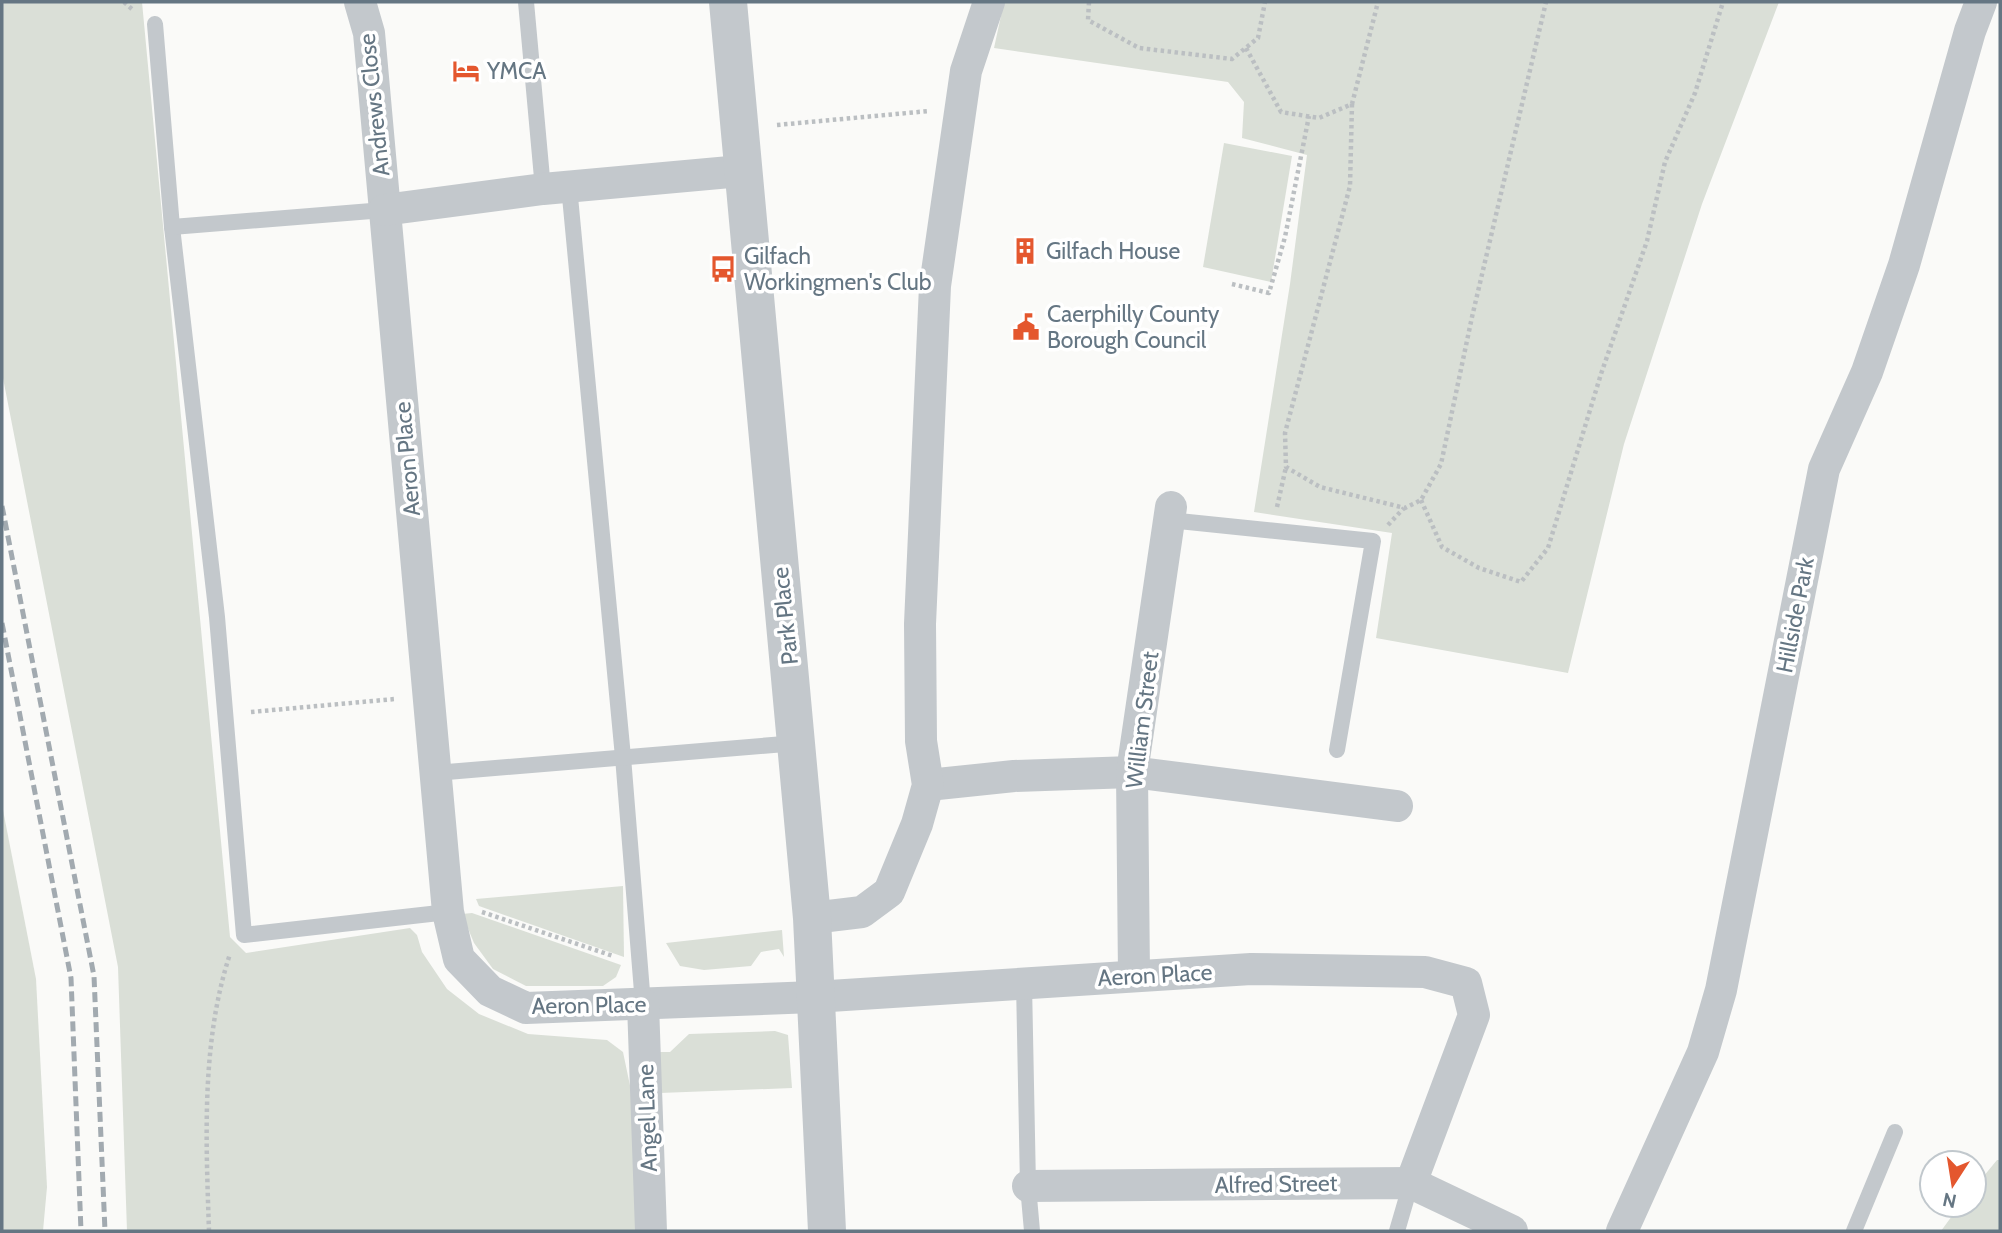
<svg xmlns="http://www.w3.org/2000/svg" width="2002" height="1233" font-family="Cabin,sans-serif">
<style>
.green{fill:#dadfd7}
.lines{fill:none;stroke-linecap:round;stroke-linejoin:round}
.path{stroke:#bbbfc2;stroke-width:4.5;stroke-dasharray:3.5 3.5;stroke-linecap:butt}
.service{stroke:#c3c8cc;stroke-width:16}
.minor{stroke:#c3c8cc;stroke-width:32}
.tertiary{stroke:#c3c8cc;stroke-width:38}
.rail{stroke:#a2aab0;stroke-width:5;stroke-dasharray:10 5;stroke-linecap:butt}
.labels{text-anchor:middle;stroke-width:7;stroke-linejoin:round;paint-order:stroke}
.poi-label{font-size:23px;fill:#657683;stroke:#fff;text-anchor:start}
.street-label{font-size:23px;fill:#657683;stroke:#fff}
</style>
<rect width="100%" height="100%" fill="#fafaf8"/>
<g class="green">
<path d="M2 2H142L230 937 246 953 410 928 417 935 422 952 447 989 479 1014 528 1034 607 1040 623 1052 633 1100 636 1231H127L118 967 2 373Z"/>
<path d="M1004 2H1779L1702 204 1624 444 1568 673 1376 638 1392 533 1254 512 1290 284 1307 155 1242 138 1244 102 1228 82 994 48Z"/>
<path d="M1224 143 1292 156 1271 282 1203 267Z"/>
<path d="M2 805 36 979 47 1187 43 1231H2Z"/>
<path d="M623 886 624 957 479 906 476 899Z"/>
<path d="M472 913 621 965 616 977 603 986H526L493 969 474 943 462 914Z"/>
<path d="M782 930 784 957 779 949 761 952 751 966 704 970 680 966 666 943Z"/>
<path d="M775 1031 788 1035 792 1088 660 1093 659 1052H670L689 1034Z"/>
<path d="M1997 1160H2000V1231H1941L1960 1205H1974V1188Z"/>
</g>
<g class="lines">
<g class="path">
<path d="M124 2 134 11"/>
<path d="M1089 2 1088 20 1139 48 1232 59 1258 38 1265 2"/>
<path d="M1246 48 1281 112 1319 118 1352 104 1378 2"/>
<path d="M1352 104 1350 186 1285 433 1286 467 1320 487 1405 508 1421 500 1441 464 1472 317 1546 2"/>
<path d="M777 125 929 111"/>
<path d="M1232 284 1269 293 1285 237 1309 116"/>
<path d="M1421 500 1442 547 1479 568 1521 582 1548 548 1601 374 1647 241 1665 162 1695 93 1723 2"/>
<path d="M1277 507 1286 467"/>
<path d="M1388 525 1404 508"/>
<path d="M251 712 395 699"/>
<path d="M482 912 613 956"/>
<path d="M209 1231C206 1140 201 1042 230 954"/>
</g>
<g class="service">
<path d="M526 2 543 189"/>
<path d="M155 24 172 227 217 617 244 935 448 912"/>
<path d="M569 186 623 757 643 1004"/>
<path d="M172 227 384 210"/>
<path d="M1169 520 1373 541 1337 750"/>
<path d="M435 773 797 743"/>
<path d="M1024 983 1028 1186 1032 1231"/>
<path d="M1397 1231 1411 1183"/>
<path d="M1854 1231 1895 1132"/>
</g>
<g class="minor">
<path d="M360 2 369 33 448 912 459 959 490 991 526 1008 814 997 1251 969 1425 972 1466 983 1474 1015 1411 1183"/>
<path d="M384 210 543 189 741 171"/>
<path d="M928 785 1014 776 1132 772 1397 806"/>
<path d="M812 918 862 912 889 892 917 824 928 785 921 741 920 624 935 286 966 71 989 2"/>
<path d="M1134 976 1132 772 1171 507"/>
<path d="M643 1004 651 1231"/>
<path d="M1028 1186 1411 1183 1512 1231"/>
<path d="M1622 1231 1703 1052 1721 990 1824 469 1867 372 1904 265 1970 31 1981 2"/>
</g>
<path class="tertiary" d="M728 2 812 918 827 1231"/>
<g class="rail">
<path d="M2 506 94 976 105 1231"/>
<path d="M2 623 71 978 81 1231"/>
</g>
</g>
<defs>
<symbol id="hotel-bare" viewBox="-9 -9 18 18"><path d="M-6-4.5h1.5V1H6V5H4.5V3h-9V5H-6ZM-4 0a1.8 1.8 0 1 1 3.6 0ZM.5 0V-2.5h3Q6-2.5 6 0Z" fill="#e4572e" stroke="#fff" stroke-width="2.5" paint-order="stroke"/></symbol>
<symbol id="building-bare" viewBox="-9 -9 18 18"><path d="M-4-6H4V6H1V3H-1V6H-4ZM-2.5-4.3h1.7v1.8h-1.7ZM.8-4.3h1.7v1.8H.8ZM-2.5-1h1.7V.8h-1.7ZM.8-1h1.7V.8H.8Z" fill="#e4572e" stroke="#fff" stroke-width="2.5" paint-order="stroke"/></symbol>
<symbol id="bus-bare" viewBox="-9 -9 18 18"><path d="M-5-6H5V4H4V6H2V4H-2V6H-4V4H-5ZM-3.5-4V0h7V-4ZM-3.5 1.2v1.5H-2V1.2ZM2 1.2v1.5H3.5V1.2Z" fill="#e4572e" stroke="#fff" stroke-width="2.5" paint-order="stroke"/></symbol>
<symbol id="civic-bare" viewBox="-9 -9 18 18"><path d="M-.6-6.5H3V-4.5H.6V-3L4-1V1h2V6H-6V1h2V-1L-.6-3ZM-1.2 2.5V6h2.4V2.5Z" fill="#e4572e" stroke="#fff" stroke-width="2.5" paint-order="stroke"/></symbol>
</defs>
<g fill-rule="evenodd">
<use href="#hotel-bare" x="447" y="52" width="38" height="38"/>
<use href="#building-bare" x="1006" y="232" width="38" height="38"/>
<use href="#bus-bare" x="704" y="250" width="38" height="38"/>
<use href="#civic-bare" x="1007" y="308" width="38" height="38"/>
</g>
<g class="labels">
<g class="poi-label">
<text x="487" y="79">YMCA</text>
<text x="1046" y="259">Gilfach House</text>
<text x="744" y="264">Gilfach<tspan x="744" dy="26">Workingmen's Club</tspan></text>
<text x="1047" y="322">Caerphilly County<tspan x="1047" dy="26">Borough Council</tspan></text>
</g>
<g class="street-label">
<text transform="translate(374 105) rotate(-96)" y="8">Andrews Close</text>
<text transform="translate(407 459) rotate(-95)" y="8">Aeron Place</text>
<text transform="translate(1795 615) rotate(-79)" y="8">Hillside Park</text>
<text transform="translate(785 616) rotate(-96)" y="8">Park Place</text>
<text transform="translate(1142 720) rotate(-83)" y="8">William Street</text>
<text transform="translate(1155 975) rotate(-3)" y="8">Aeron Place</text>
<text transform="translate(589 1005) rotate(-1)" y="8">Aeron Place</text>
<text transform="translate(647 1118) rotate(-92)" y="8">Angel Lane</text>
<text transform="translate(1276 1184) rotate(-1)" y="8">Alfred Street</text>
</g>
</g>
<rect width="2002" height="1233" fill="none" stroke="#657683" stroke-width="7"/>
<g transform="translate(1953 1184) rotate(192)"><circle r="33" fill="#ffffff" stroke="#c1c8cd" stroke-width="2"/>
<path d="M0-5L12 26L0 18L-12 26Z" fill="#e4572e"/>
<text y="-10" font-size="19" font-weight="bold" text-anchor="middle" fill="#657683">N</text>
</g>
</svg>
